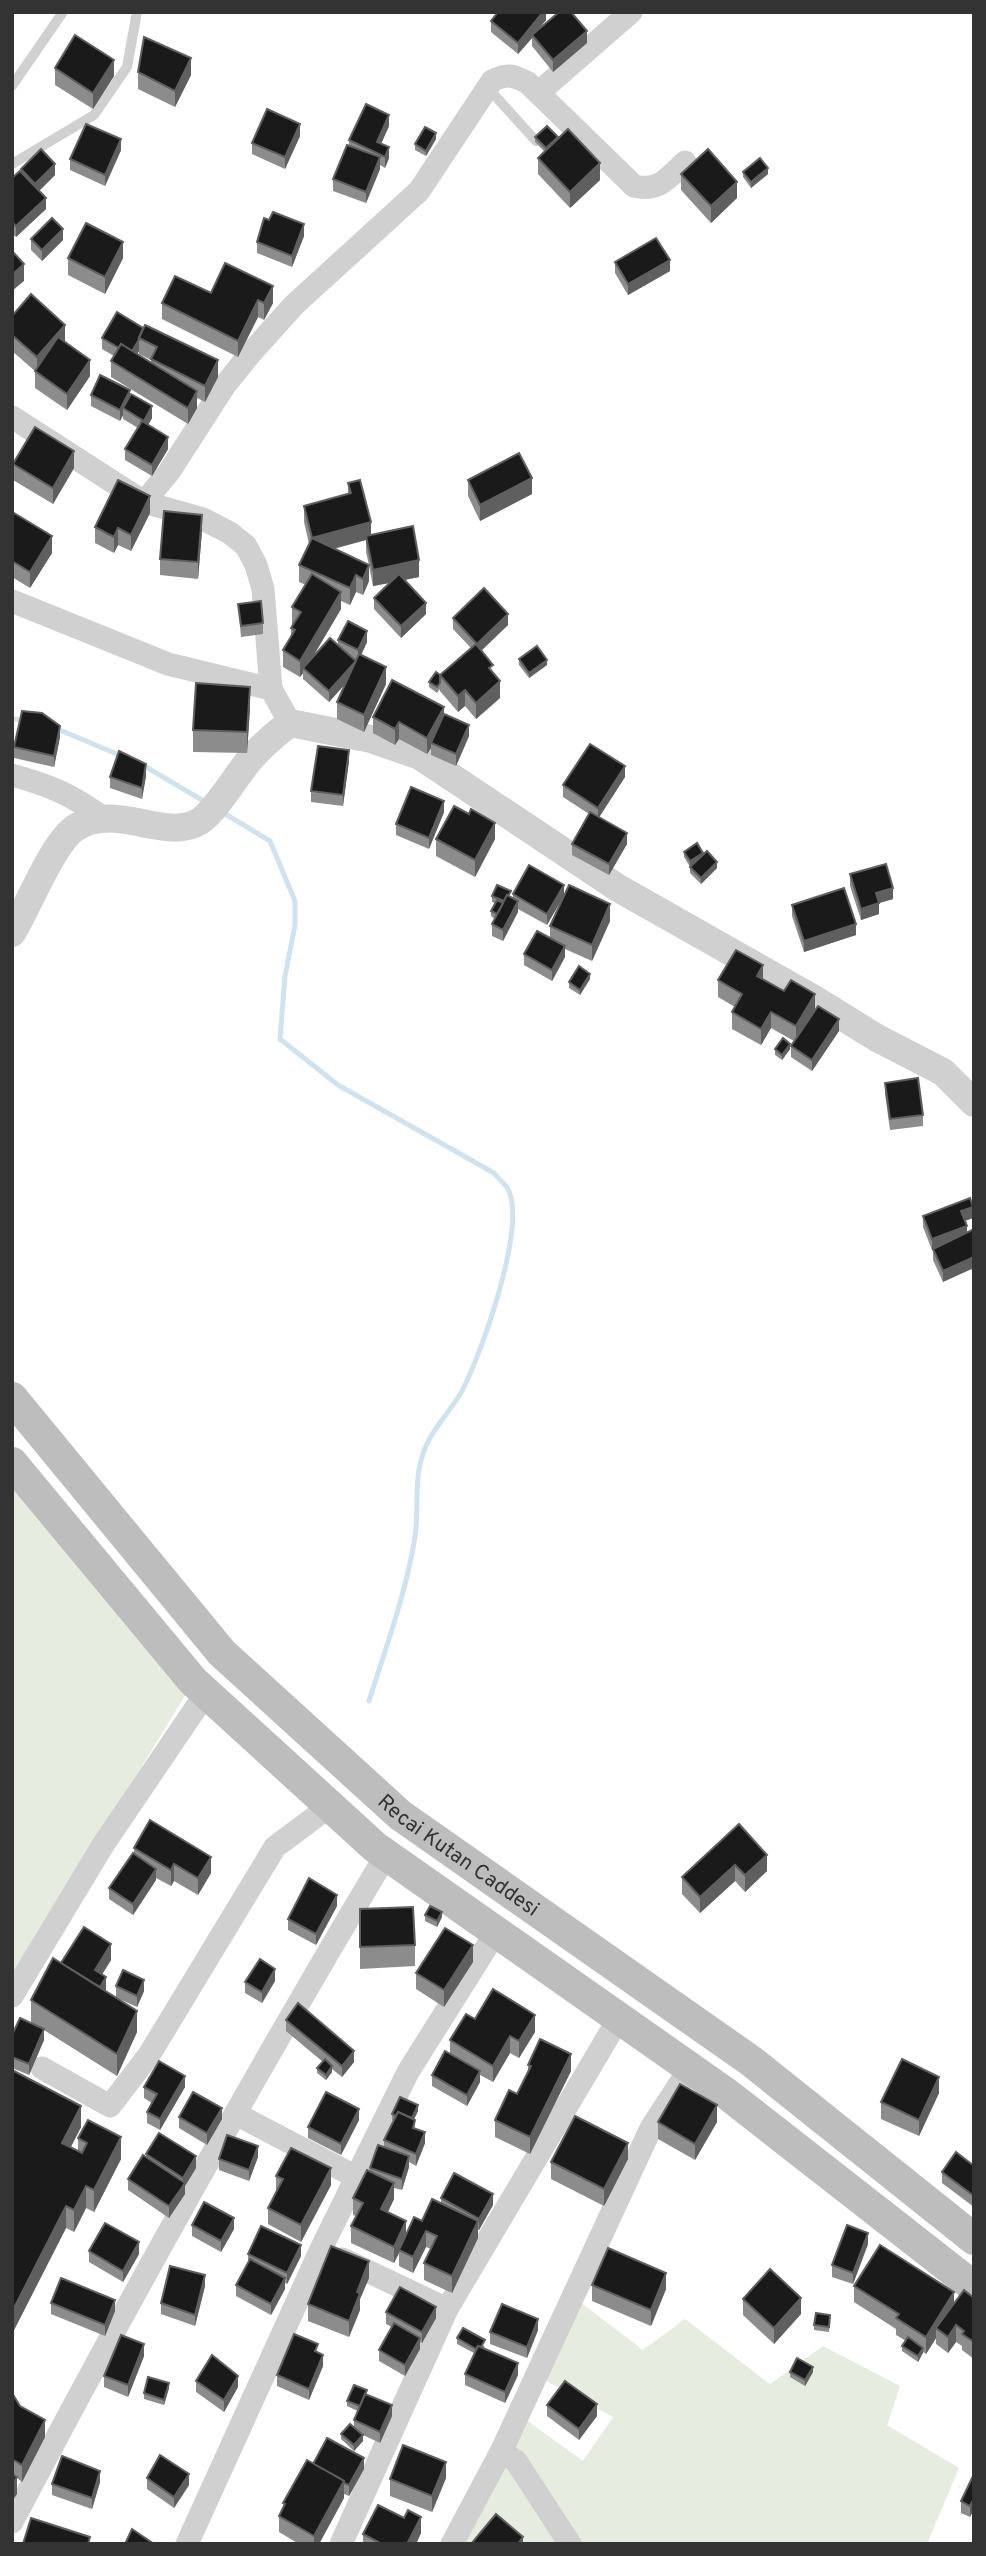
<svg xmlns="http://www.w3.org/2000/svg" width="986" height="2556" font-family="Overpass,sans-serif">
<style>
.green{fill:#e6ecdf}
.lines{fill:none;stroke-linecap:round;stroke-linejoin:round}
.stream{stroke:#cfe2ee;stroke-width:5}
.service{stroke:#d0d0d0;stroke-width:10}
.minor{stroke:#d0d0d0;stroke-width:23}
.tertiary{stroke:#d0d0d0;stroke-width:28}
.secondary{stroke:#bdbdbd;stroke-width:32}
.wall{fill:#8c8c8c;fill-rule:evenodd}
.shaded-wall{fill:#5f5f5f}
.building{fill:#1a1a1a;stroke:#5f5f5f;stroke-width:2}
.labels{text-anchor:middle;stroke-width:7;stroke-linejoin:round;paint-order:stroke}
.street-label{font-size:21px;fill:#333;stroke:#fff}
</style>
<rect width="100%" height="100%" fill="#fff"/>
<g class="green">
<path d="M12 1483 191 1686 12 1978Z"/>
<path d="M572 2296 643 2350 685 2319 770 2384 823 2346 900 2386 887 2425 959 2468 927 2544H450L518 2414 583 2461 613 2417 535 2375Z"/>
</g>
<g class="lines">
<g class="stream">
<path d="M12 719 24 720"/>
<path d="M57 729 122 756"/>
<path d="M141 764 207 803"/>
<path d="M222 812 270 841 295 901V925L285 976 280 1039 338 1085 494 1173C498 1178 505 1184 508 1189 527 1227 482 1351 463 1389 451 1412 429 1431 422 1457 414 1482 419 1511 415 1537 406 1593 386 1647 369 1701"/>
</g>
<g class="service">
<path d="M12 86 63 12"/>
<path d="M487 87 536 141"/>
<path d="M12 164 94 115 127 67 137 12"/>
</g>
<g class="minor">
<path d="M538 93 631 12"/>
<path d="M12 417 144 502 203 519 230 533 246 546 256 565 263 589 271 689 290 723"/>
<path d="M144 502 169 472 225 385 250 354 294 305 419 191 492 81C507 73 513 75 528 83L634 186C659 192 668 178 685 162"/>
<path d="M12 601 168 664 271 689"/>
<path d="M12 775C52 786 72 795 105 819"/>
<path d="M12 1996 103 1845 206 1693"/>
<path d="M42 2068 110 2106 149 2055 275 1847 330 1806"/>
<path d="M236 2114 356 2177"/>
<path d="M342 2259 447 2309 619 2018"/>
<path d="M501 2452 516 2461 570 2544"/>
<path d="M12 2522C131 2296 255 2074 386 1855"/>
<path d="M187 2544 321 2249 408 2072 496 1932"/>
<path d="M341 2544 447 2309"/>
<path d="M452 2544 501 2452 651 2128 690 2068"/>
</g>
<path class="tertiary" d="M12 933C28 907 52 844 75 828 116 801 166 843 200 821 215 811 235 778 247 763 260 747 274 735 290 723L371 739 420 756 618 888 814 999 877 1038 943 1072 974 1103"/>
<g class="secondary">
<path id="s1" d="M12 1398 222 1653 400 1815 751 2061 974 2239"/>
<path d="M12 1463 193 1681 375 1847 727 2094 974 2287"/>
</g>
</g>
<g class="wall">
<path d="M546 12V20L538 30 587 43 553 72 532 46V38L518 54 491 32V21Z"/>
<path d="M55 68 114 76 93 109 55 85Z"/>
<path d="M138 72 191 75 175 107 138 89Z"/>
<path d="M389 126 381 144 389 158 385 168 380 165V169L366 203 333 191V179L349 145V140Z"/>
<path d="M300 136 285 169 252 154V143Z"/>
<path d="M535 137 600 180 570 208 538 174V158L544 151 535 142Z"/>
<path d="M436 139 426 156 415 150V144Z"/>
<path d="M121 150 105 186 70 170V159Z"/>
<path d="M21 169 55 175 39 191 46 209 16 237 12 234V178L21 171Z"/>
<path d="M743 172 768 174 751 188 743 177Z"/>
<path d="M681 174 737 198 711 223 681 190Z"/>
<path d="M269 220 304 236 292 267 257 253V242Z"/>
<path d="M31 239 63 240 42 261 31 250Z"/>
<path d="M68 258H123L105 294 68 275Z"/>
<path d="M615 262 670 271 628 295 615 273Z"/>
<path d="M211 293 273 303 264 320 258 317 238 357 162 319V303Z"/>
<path d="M117 312 218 377 205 402 197 398V408L188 424 111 377V361L114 356 102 349V338ZM139 351V354L151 360V363L137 354Z"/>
<path d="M12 316 65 342 90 376 67 410 35 388V371L12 351Z"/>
<path d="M91 395 130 397 152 418 148 425 168 449 152 476 125 460V449L138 428 123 419V415L120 421 91 406Z"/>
<path d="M13 464 74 468 53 504 13 480Z"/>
<path d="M468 480 532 494 480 521 468 496Z"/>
<path d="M348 483 371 535 419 577 405 580 426 614 401 638 374 609V598L390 583 373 586 369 566V581L363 595 356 592 350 605 341 601V609L312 658 338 645V640L367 642 361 655 386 684 364 732 337 719V702L346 683 329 702 303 679V673L300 677 283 667V650L291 636V628L294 625 292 624V607L306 585 299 582V565L309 544 304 522V506L348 494ZM366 540V552L369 565 334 549Z"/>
<path d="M150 513 131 551 118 545 114 553 95 543V527Z"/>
<path d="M12 516 52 553 30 588 12 577Z"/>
<path d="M202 531 198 579 160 575V559Z"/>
<path d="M238 604 263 623V634L241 637Z"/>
<path d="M453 618 508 625 481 650 493 673 500 698 476 719 465 706 458 712 440 691V689L437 693 429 687V682L440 675 471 648 453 629Z"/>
<path d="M519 659 547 665 529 678 519 665Z"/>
<path d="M250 708 247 753 193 752V730Z"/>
<path d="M444 714 469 736 456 766 431 755V748L427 754 399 739 395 745 373 733V717Z"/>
<path d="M60 737 54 767 14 758V747Z"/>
<path d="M349 761 343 806 311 802V791Z"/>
<path d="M146 776 142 799 110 788V777Z"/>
<path d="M625 777 599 817 627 844 609 875 572 855V844L589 814 563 797V785Z"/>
<path d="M444 812 429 849 396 835V824Z"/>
<path d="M436 839H495L475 877 436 856Z"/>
<path d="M684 852 703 855 717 868 701 884 690 873V867L684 857Z"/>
<path d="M850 874 893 899 879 903V914L861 920 850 886Z"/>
<path d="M564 885 547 925 518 909V912L503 941 492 936V924L495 919 491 916V911L495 903 492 902V896L510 897 513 898V894Z"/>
<path d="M792 905 856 935 804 952 792 916Z"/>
<path d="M610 921 592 961 565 949V957L552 981 524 965V954L550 938V926Z"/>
<path d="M590 979 580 995 569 988V982Z"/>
<path d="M763 979 815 1011 839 1031 812 1071 791 1057V1046L794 1041 771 1028 761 1045 732 1029V1012L735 1007 718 997V980Z"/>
<path d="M775 1049H790L782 1060 775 1055Z"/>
<path d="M885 1083 923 1115V1126L890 1130 885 1094Z"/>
<path d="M923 1216 973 1218 965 1221 967 1233 943 1282 933 1260V1250H932L923 1227Z"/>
<path d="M739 1824 767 1871 745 1892 735 1881 700 1913 682 1894V1877Z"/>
<path d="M134 1848 211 1873 198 1895 174 1881 171 1886 156 1878V1880L133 1915 109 1899V1888L134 1854Z"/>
<path d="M337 1906 316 1945 288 1930V1919Z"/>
<path d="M360 1909 415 1945V1966L360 1969Z"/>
<path d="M425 1915 442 1917 437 1927 425 1921Z"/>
<path d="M111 1960 102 1974 106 1991 116 1997V1986L144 1991 137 2007 117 1998 137 2032 117 2076 44 2030V2040L29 2075 12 2068V2035L38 2027 31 2022V2000L61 1963Z"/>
<path d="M473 1962 444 2007 416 1989V1973Z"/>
<path d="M275 1981 262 2003 245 1993V1982Z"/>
<path d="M475 2019 535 2032 519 2058 510 2053 493 2082 480 2075V2082L467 2106 432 2086V2075L450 2054V2040Z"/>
<path d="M286 2020 354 2062 342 2077 332 2069V2072L326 2080 317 2073V2068L323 2062 286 2031Z"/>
<path d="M528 2065 571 2071 530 2154 495 2137V2120L517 2094 528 2073Z"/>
<path d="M12 2070 81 2127 71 2147 78 2151V2138L121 2159 94 2212 86 2208 74 2232 66 2228 12 2334Z"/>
<path d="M144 2087H185L160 2130 147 2123V2112L152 2103 144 2098Z"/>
<path d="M939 2093 919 2136 881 2119V2102Z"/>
<path d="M418 2111 414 2119 415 2129 425 2143 416 2166 409 2162V2167L402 2190 394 2188V2199L388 2212 406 2234 441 2204V2198L493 2205 479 2230H478V2238L452 2293 424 2280V2263L431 2249 426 2247 413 2273 399 2266V2253L394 2263 351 2243V2226L356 2216 353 2215V2198L370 2171V2168L384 2147V2140L394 2121 392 2120V2114Z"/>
<path d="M179 2117 222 2119 207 2145 179 2128Z"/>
<path d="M359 2120 341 2155 308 2138V2127Z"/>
<path d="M658 2122H717L695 2160 658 2139Z"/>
<path d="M146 2154 196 2168 185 2186V2194L169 2218 128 2190V2179L146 2157Z"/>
<path d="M258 2157 249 2181 219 2170V2159Z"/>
<path d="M628 2159 604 2206 551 2179V2162Z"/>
<path d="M974 2166V2207L942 2183V2172Z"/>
<path d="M276 2176 331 2185 301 2242 268 2224V2208L276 2191Z"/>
<path d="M192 2225 234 2229 221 2252 192 2236Z"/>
<path d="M868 2244 853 2284 832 2277V2265Z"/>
<path d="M89 2251 139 2254 123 2282 89 2262Z"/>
<path d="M248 2254 301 2256 287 2284 285 2283V2289L271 2315 236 2296V2285L248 2262Z"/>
<path d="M369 2278 360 2299V2310L349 2337 308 2321V2304Z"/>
<path d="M592 2285 666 2289 651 2326 592 2301Z"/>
<path d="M205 2286 195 2326 161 2314V2303Z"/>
<path d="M854 2286 954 2303 974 2298V2359L962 2350V2346L956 2342 948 2353 936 2344V2338L926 2354 923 2352 918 2362 902 2351V2346L906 2341 896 2335V2329L854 2302Z"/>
<path d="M743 2299 801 2314 774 2344 743 2315Z"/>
<path d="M51 2303 115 2311 105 2336 51 2314Z"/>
<path d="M386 2312 436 2318 422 2343 420 2342V2349L405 2376 379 2361V2350L392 2327 386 2324Z"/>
<path d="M830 2321 829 2332 814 2330V2325Z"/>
<path d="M538 2330 527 2358 490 2344V2332Z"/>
<path d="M457 2338 485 2346 483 2348 518 2375 505 2403 465 2385V2374L474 2353 457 2344Z"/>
<path d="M144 2356 128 2397 104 2387V2376Z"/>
<path d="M323 2366 309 2400 277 2386V2375Z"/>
<path d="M790 2372H813L805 2386 790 2377Z"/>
<path d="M196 2381 238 2387 224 2412 196 2392Z"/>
<path d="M169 2388 164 2405 144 2399V2393Z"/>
<path d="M12 2393 20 2406 45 2437 22 2482 17 2478V2494L12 2501Z"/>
<path d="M367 2394 392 2416 380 2443 363 2435V2441L354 2451 341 2439V2434L354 2427V2420L358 2411 347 2406V2401Z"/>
<path d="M547 2405 597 2416 579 2440 547 2416Z"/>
<path d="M313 2464 364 2469 349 2496 344 2494V2498L319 2544H299L279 2532V2516L283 2508V2503Z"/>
<path d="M974 2474V2509L970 2517 961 2513V2501Z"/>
<path d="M147 2478 189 2485 174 2508 147 2489Z"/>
<path d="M446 2478 432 2512 390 2496V2479Z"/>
<path d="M100 2482 92 2509 52 2495V2484Z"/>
<path d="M421 2533 416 2544H363V2534Z"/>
</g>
<g class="shaded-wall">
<path d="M543 12H546V20L533 36 532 35V38L518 54V43Z"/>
<path d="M587 31V43L553 72V60Z"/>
<path d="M191 58V75L175 107V91Z"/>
<path d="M114 60V76L93 109V93Z"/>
<path d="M389 115V126L377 153V142Z"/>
<path d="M300 124V136L285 169V157Z"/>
<path d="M436 133V139L426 156V151Z"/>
<path d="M121 139V150L105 186V175Z"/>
<path d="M389 147V158L385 168V157Z"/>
<path d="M380 157V169L366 203V192Z"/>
<path d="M600 163V180L570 208V192Z"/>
<path d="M55 164V175L35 195V184Z"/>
<path d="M768 168V174L751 188V182Z"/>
<path d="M737 182V198L711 223V206Z"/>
<path d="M46 198V209L16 237V226Z"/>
<path d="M304 224V236L292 267V256Z"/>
<path d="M63 229V240L42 261V250Z"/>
<path d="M123 242V258L105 294V277Z"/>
<path d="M670 260V271L628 295V284Z"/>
<path d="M24 264V281L12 291V275Z"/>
<path d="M273 286V303L264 320V303Z"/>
<path d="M258 300V317L238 357V341Z"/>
<path d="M65 325V342L37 373V357Z"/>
<path d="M139 339V351L130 366V354Z"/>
<path d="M90 360V376L67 410V394Z"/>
<path d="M218 360V377L205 402V386Z"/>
<path d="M130 390V402L123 408V415L120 421V410Z"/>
<path d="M197 391V408L188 424V408Z"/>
<path d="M152 406V418L144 432V421Z"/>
<path d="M168 437V449L152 476V465Z"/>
<path d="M74 451V468L53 504V488Z"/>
<path d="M532 478V494L480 521V505Z"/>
<path d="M150 496V513L131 551V535Z"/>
<path d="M202 515V531L198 579V562Z"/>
<path d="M371 522V538L366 536V540L312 554V538Z"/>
<path d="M118 528V545L114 553V537Z"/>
<path d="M52 536V553L30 588V572Z"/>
<path d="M419 560V577L373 586V570Z"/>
<path d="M369 565V581L363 595V579Z"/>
<path d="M356 575V592L350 605V588Z"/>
<path d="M341 592V609L305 670 303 668V673L300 677V661Z"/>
<path d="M426 603V614L401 638V626Z"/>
<path d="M508 614V625L477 655V644Z"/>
<path d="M367 631V642L358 662V650Z"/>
<path d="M547 660V665L529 678V673Z"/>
<path d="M356 661V672L329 702V691Z"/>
<path d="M386 667V684L364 732V715Z"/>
<path d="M500 681V698L476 719V703Z"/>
<path d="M250 687V708L247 753V732Z"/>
<path d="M465 690V706L458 712V696Z"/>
<path d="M444 707V724L431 743V748L427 754V738Z"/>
<path d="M399 722V739L395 745V729Z"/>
<path d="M469 725V736L456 766V754Z"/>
<path d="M60 726V737L54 767V756Z"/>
<path d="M349 750V761L343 806V795Z"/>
<path d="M146 764V776L142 799V788Z"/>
<path d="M625 766V777L598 819V808Z"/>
<path d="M444 801V812L429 849V838Z"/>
<path d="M495 823V839L475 877V860Z"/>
<path d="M627 833V844L609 875V864Z"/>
<path d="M703 853V859L690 867V861Z"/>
<path d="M717 862V868L701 884V878Z"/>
<path d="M564 885V896L547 925V914Z"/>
<path d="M893 888V899L876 904V893Z"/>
<path d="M518 901V912L503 941V930Z"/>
<path d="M879 903V914L861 920V909Z"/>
<path d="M610 904V921L592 961V945Z"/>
<path d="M856 924V935L804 952V941Z"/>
<path d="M565 946V957L552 981V970Z"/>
<path d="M763 965V982L757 976Z"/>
<path d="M590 974V979L580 995V990Z"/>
<path d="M815 994V1011L796 1043V1026Z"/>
<path d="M771 1012V1028L761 1045V1029Z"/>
<path d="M839 1019V1031L812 1071V1060Z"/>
<path d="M790 1044V1049L782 1060V1055Z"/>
<path d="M973 1207V1218L961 1222V1211Z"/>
<path d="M967 1226V1237L932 1250V1239Z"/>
<path d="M974 1257V1268L943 1282V1271Z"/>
<path d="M767 1855V1871L745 1892V1875Z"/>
<path d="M211 1857V1873L198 1895V1878Z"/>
<path d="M174 1864V1881L171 1886V1870Z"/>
<path d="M735 1865V1881L700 1913V1897Z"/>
<path d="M156 1869V1880L133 1915V1904Z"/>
<path d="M337 1895V1906L316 1945V1934Z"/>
<path d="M442 1912V1917L437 1927V1921Z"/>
<path d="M111 1944V1960L95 1986V1970Z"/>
<path d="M473 1945V1962L444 2007V1990Z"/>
<path d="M275 1969V1981L262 2003V1992Z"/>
<path d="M106 1977V1993L98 1991Z"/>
<path d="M144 1980V1991L137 2007V1996Z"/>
<path d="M137 2011V2032L117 2076V2054Z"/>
<path d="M535 2015V2032L519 2058V2041Z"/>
<path d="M44 2029V2040L29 2075V2064Z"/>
<path d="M510 2036V2053L493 2082V2066Z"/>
<path d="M354 2051V2062L342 2077V2066Z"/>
<path d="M571 2054V2071L530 2154V2137Z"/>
<path d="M332 2066V2072L326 2080V2075Z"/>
<path d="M480 2071V2082L467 2106V2095Z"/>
<path d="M185 2076V2087L160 2130V2119Z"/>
<path d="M939 2077V2093L919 2136V2120Z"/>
<path d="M418 2105V2111L410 2128V2123Z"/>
<path d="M717 2105V2122L695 2160V2144Z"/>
<path d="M81 2106V2127L62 2164V2143Z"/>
<path d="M222 2108V2119L207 2145V2133Z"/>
<path d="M359 2109V2120L341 2155V2144Z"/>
<path d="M425 2132V2143L416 2166V2154Z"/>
<path d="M121 2137V2159L94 2212V2190Z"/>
<path d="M628 2143V2159L604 2206V2189Z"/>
<path d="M258 2146V2157L249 2181V2170Z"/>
<path d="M196 2156V2168L185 2186V2194L169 2218V2206L183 2186V2178Z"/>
<path d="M409 2156V2167L402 2190V2179Z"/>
<path d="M331 2168V2185L301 2242V2225Z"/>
<path d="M394 2183V2199L381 2226V2209Z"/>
<path d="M86 2186V2208L74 2232V2210Z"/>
<path d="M493 2194V2205L479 2230V2219Z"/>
<path d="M66 2206V2228L12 2334V2312Z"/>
<path d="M234 2218V2229L221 2252V2241Z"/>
<path d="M406 2221V2238L399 2250V2253L394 2263V2247Z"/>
<path d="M478 2221V2238L452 2293V2276Z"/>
<path d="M426 2231V2247L413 2273V2257Z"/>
<path d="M868 2233V2244L853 2284V2273Z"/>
<path d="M139 2242V2254L123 2282V2271Z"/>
<path d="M301 2245V2256L287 2284V2273Z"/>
<path d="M369 2261V2278L360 2299V2310L349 2337V2321L357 2292Z"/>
<path d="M666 2273V2289L651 2326V2310Z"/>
<path d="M205 2275V2286L195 2326V2315Z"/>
<path d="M285 2278V2289L271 2315V2304Z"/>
<path d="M954 2292V2309L936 2328V2338L926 2354V2337Z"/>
<path d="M801 2298V2314L774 2344V2328Z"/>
<path d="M115 2300V2311L105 2336V2325Z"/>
<path d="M436 2307V2318L422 2343V2332Z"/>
<path d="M538 2319V2330L527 2358V2347Z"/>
<path d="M956 2325V2342L948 2353V2337Z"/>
<path d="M420 2338V2349L405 2376V2365Z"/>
<path d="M144 2344V2356L128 2397V2385Z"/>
<path d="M923 2348V2353L918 2362V2356Z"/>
<path d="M323 2355V2366L309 2400V2389Z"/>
<path d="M518 2363V2375L505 2403V2392Z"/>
<path d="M813 2367V2372L805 2386V2380Z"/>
<path d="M238 2376V2387L224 2412V2400Z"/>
<path d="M169 2383V2388L164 2405V2400Z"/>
<path d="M597 2404V2416L579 2440V2429Z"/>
<path d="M392 2405V2416L380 2443V2432Z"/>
<path d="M45 2420V2437L22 2482V2465Z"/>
<path d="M363 2435V2441L354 2451V2445Z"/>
<path d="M364 2458V2469L349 2496V2485Z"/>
<path d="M446 2462V2478L432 2512V2496Z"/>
<path d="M100 2471V2482L92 2509V2498Z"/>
<path d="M189 2474V2485L174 2508V2497Z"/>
<path d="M17 2477V2494L12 2501V2484Z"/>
<path d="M344 2481V2498L319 2544H314V2536Z"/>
<path d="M974 2498V2509L970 2517V2506Z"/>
<path d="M421 2517V2533L416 2544H407Z"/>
<path d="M523 2537V2544H518Z"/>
</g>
<g class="building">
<path d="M498 12H543L518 43 491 21Z"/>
<path d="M559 12H571L587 31 553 60 532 35Z"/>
<path d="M75 35 114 60 93 93 55 68Z"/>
<path d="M144 37 191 58 175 91 138 72Z"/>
<path d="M366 104 389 115 377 142 389 147 385 157 349 140Z"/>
<path d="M267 109 300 124 285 157 252 143Z"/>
<path d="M86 124 121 139 105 175 70 159Z"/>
<path d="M547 126 558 137 546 148 535 137Z"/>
<path d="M425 127 436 133 426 151 415 144Z"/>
<path d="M568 129 600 163 570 192 538 158Z"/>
<path d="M347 145 380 157 366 192 333 179Z"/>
<path d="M41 149 55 164 35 184 21 169Z"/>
<path d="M708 149 737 182 711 206 681 174Z"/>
<path d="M760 158 768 168 751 182 743 172Z"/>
<path d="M20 171 46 198 16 226 12 222V178Z"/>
<path d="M273 212 304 224 292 256 257 242 264 218 269 220Z"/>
<path d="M52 218 63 229 42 250 31 239Z"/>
<path d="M86 223 123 242 105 277 68 258Z"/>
<path d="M656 238 670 260 628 284 615 262Z"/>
<path d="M12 251 24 264 12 275Z"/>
<path d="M225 263 273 286 264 303 258 300 238 341 162 303 175 276 211 293Z"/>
<path d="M31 294 65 325 37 357 12 335V316Z"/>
<path d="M117 312 143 328 139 338H140L132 351 121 344 119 348 102 338Z"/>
<path d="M145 325 218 360 205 386 151 359 157 347 139 338Z"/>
<path d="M58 337 90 360 67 394 35 371Z"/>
<path d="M121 344 197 391 188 408 111 361Z"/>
<path d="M100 375 130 390 120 410 91 395Z"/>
<path d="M131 394 152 406 144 421 123 408Z"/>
<path d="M142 421 168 437 152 465 125 449Z"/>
<path d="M35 427 74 451 53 488 13 464Z"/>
<path d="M519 453 532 478 480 505 468 480Z"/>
<path d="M118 480 150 496 131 535 118 528 114 537 95 527Z"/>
<path d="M360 480 371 522 312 538 304 506 351 493 348 483Z"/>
<path d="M164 511 202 515 198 562 160 559Z"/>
<path d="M14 513 52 536 30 572 12 561V516Z"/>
<path d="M413 526 419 560 373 570 366 536Z"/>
<path d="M312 538 369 565 363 579 356 575 350 588 299 565Z"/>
<path d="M312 574 341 592 300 661 283 650 295 630 291 628 301 612 292 607Z"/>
<path d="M399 574 426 603 401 626 374 598Z"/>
<path d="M484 588 508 614 477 644 453 618Z"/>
<path d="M261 601 263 623 241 626 238 604Z"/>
<path d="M348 621 367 631 358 650 338 640Z"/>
<path d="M330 638 356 661 329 691 303 668Z"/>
<path d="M476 644 493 665 489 668 500 681 476 703 465 690 458 696 440 675Z"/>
<path d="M537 646 547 660 529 673 519 659Z"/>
<path d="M359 654 386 667 364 715 337 702Z"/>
<path d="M436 672 440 675V683L437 687 429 682Z"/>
<path d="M392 680 444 707 427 738 399 722 395 729 373 717Z"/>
<path d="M196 683 250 687 247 732 193 730Z"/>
<path d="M22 711 42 713 60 726 54 756 14 747Z"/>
<path d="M444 714 469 725 456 754 431 743Z"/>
<path d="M590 744 625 766 598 808 563 785Z"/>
<path d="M318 746 349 750 343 795 311 791Z"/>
<path d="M119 751 146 764 142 788 110 777Z"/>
<path d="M411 787 444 801 429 838 396 824Z"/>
<path d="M454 806 469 814 471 809 495 823 475 860 436 839Z"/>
<path d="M590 812 627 833 609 864 572 844Z"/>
<path d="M697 843 703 853 690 861 684 852Z"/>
<path d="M707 851 717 862 701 878 690 867Z"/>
<path d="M886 864 893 888 876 893 879 903 861 909 850 874Z"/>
<path d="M529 865 564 885 547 914 513 894Z"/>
<path d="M497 885 511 891 508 896 507 895 504 901 492 896Z"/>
<path d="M569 885 610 904 592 945 550 926Z"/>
<path d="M844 888 856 924 804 941 792 905Z"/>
<path d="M507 895 518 901 503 930 492 924Z"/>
<path d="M497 900 503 903 497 914 491 911Z"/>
<path d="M537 931 565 946 552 970 524 954Z"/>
<path d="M736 950 763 965 757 976 784 991 791 980 815 994 796 1026 771 1012 761 1029 732 1012 742 994 718 980Z"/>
<path d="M579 966 590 974 580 990 569 982Z"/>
<path d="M818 1006 839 1019 812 1060 791 1046Z"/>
<path d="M783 1038 790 1044 782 1055 775 1049Z"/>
<path d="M918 1078 923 1115 890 1119 885 1083Z"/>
<path d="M970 1198 973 1207 961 1211 967 1226 932 1239 923 1216Z"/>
<path d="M974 1229V1257L943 1271 933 1249Z"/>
<path d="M150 1820 211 1857 198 1878 174 1864 171 1870 134 1848Z"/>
<path d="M739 1824 767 1855 745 1875 735 1865 700 1897 682 1877Z"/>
<path d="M133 1853 156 1869 133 1904 109 1888Z"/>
<path d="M309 1878 337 1895 316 1934 288 1919Z"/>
<path d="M430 1906 442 1912 437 1921 425 1915Z"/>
<path d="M413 1907 415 1945 360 1947V1909Z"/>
<path d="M84 1927 111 1944 95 1970 106 1977 100 1987 61 1963Z"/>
<path d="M445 1928 473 1945 444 1990 416 1973Z"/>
<path d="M53 1958 137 2011 117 2054 31 2000Z"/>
<path d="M260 1959 275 1969 262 1992 245 1982Z"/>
<path d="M123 1970 144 1980 137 1996 116 1986Z"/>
<path d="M493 1989 535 2015 519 2041 510 2036 493 2066 450 2040 466 2014 475 2019Z"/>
<path d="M298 2003 354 2051 342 2066 286 2020Z"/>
<path d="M20 2018 44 2029 29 2064 12 2057V2035Z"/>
<path d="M540 2039 571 2054 530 2137 495 2120 509 2090 517 2094 531 2066 528 2065Z"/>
<path d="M445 2051 480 2071 467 2095 432 2075Z"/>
<path d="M325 2059 332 2066 326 2075 317 2068Z"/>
<path d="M902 2059 939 2077 919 2120 881 2102Z"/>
<path d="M159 2061 185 2076 160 2119 147 2112 157 2094 144 2087Z"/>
<path d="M12 2070 81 2106 62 2143 82 2153 87 2143 78 2138 88 2120 121 2137 94 2190 86 2186 74 2210 66 2206 12 2312Z"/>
<path d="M680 2084 717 2105 695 2144 658 2122Z"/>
<path d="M193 2092 222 2108 207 2133 179 2117Z"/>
<path d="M326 2092 359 2109 341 2144 308 2127Z"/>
<path d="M400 2097 418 2105 412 2118 398 2112 396 2116 392 2114Z"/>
<path d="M398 2112 415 2120 413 2128 425 2132 416 2154 384 2140Z"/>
<path d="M575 2116 628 2143 604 2189 551 2162Z"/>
<path d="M159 2133 196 2156 183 2178 146 2154Z"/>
<path d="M227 2135 258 2146 249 2170 219 2159Z"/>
<path d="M378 2145 409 2156 402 2179 370 2168Z"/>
<path d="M291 2148 331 2168 301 2225 268 2208 283 2179 276 2176Z"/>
<path d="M956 2152 974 2166V2196L942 2172Z"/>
<path d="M143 2155 185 2183 169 2206 128 2179Z"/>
<path d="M367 2170 394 2183 381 2209 406 2221 394 2247 351 2226 363 2203 353 2198Z"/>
<path d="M454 2173 493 2194 479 2219 441 2198Z"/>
<path d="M432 2199 478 2221 452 2276 424 2263 437 2236 426 2231 413 2257 399 2250 414 2217 422 2221Z"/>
<path d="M204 2202 234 2218 221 2241 192 2225Z"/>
<path d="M105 2223 139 2242 123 2271 89 2251Z"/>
<path d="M847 2225 868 2233 853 2273 832 2265Z"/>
<path d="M261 2226 301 2245 287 2273 248 2254Z"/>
<path d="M880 2245 954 2292 926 2337 896 2318 899 2314 854 2286Z"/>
<path d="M331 2246 369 2261 357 2292 360 2293 349 2321 308 2304Z"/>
<path d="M608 2248 666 2273 651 2310 592 2285Z"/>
<path d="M250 2259 285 2278 271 2304 236 2285Z"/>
<path d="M170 2266 205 2275 195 2315 161 2303Z"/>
<path d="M770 2269 801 2298 774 2328 743 2299Z"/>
<path d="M61 2278 115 2300 105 2325 51 2303Z"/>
<path d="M400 2287 436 2307 422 2332 386 2312Z"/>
<path d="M964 2290 974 2298V2342L962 2334 964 2331 956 2325 948 2337 936 2328Z"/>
<path d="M502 2304 538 2319 527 2347 490 2332Z"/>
<path d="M816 2313 830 2315 829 2327 814 2325Z"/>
<path d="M394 2323 420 2338 405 2365 379 2350Z"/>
<path d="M463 2328 485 2340 481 2347 478 2346 476 2349 457 2338Z"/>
<path d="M294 2334 318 2344 315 2351 323 2355 309 2389 277 2375Z"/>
<path d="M121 2335 144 2344 128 2385 104 2376Z"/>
<path d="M908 2337 923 2348 918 2356 902 2346Z"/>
<path d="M478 2346 518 2363 505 2392 465 2374Z"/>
<path d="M212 2355 238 2376 224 2400 196 2381Z"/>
<path d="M797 2358 813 2367 805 2380 790 2372Z"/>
<path d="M148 2377 169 2383 164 2400 144 2393Z"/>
<path d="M565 2381 597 2404 579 2429 547 2405Z"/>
<path d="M354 2385 367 2390 360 2406 347 2401Z"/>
<path d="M12 2393 20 2406 45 2420 22 2465 12 2459Z"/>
<path d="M365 2394 392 2405 380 2432 354 2420Z"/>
<path d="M350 2424 363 2435 354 2445 341 2434Z"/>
<path d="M327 2438 364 2458 349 2485 344 2483V2481L313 2464Z"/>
<path d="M403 2445 446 2462 432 2496 390 2479Z"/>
<path d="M160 2455 189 2474 174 2497 147 2478Z"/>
<path d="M62 2456 100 2471 92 2498 52 2484Z"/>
<path d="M307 2460 344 2481 314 2536 279 2516 285 2504 283 2503Z"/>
<path d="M12 2474 17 2477 12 2484Z"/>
<path d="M974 2474V2498L970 2506 961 2501Z"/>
<path d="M378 2505 404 2518 408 2510 421 2517 407 2544H382L363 2534Z"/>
<path d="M496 2514 523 2537 518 2544H471Z"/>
<path d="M31 2518 90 2537 88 2544H23Z"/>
<path d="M132 2529 154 2544H125Z"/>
</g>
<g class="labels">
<g class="street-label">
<text dy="7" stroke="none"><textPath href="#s1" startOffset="642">Recai Kutan Caddesi</textPath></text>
</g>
</g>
<rect width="986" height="2556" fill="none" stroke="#333333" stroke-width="28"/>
</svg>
